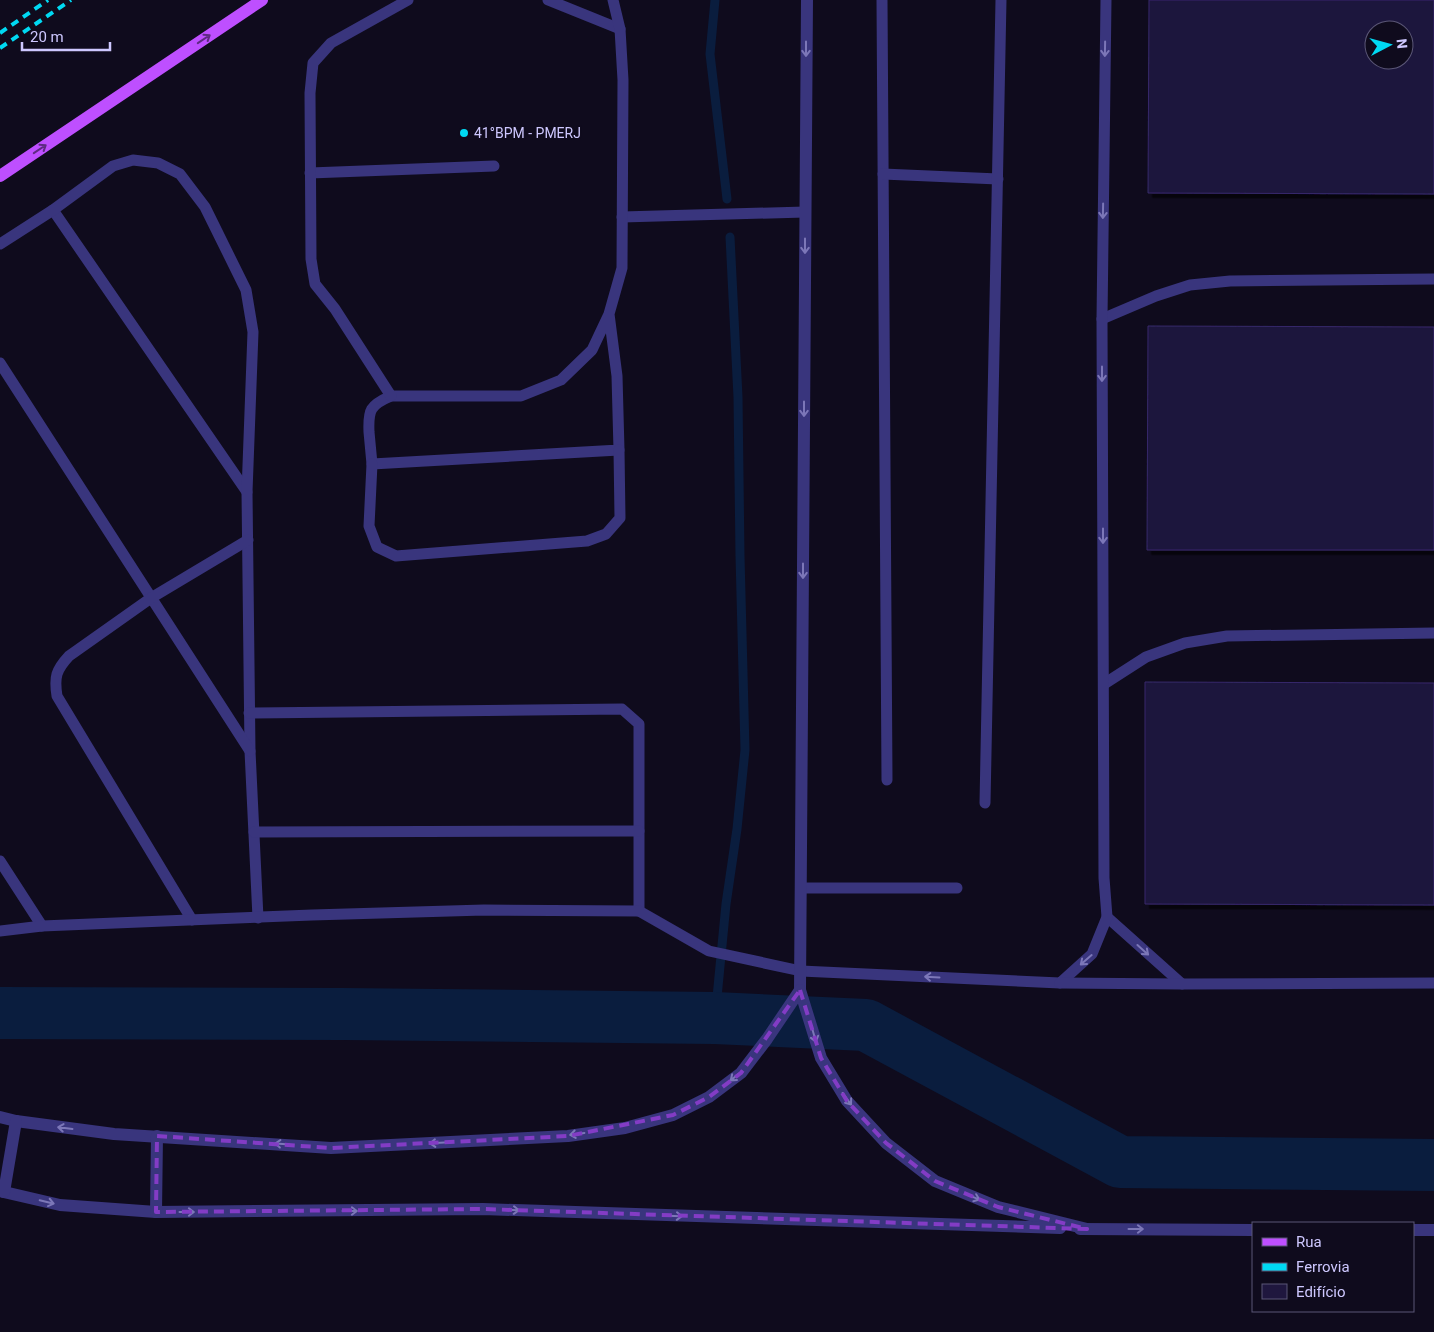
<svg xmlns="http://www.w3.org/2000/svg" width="1434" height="1332" font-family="Roboto,sans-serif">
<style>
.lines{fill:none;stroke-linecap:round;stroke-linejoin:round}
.stream{stroke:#0a1d3e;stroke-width:9}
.river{stroke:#0a1d3e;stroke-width:52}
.building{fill:#1f173e;stroke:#36296b;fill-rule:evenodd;filter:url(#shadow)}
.service{stroke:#39357d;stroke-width:11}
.tertiary{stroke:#39357d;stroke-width:12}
.primary{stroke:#be4fff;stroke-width:12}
.rail{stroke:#00d9f3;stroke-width:4;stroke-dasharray:8 6;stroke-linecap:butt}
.oneway{stroke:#5e2a83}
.oneway2{stroke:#7c77b8}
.marked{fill:none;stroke:#833cc5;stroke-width:4;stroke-dasharray:10 6;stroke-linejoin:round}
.poi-dot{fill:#00d9f3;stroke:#0f0b1d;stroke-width:2}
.labels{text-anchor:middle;stroke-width:4;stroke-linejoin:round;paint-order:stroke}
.poi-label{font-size:14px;fill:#cec8ff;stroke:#0f0b1d;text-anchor:start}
</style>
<defs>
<filter id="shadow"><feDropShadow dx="4.5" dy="4.5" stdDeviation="0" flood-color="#0009"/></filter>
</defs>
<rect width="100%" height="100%" fill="#0f0b1d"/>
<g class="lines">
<g class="stream">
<path d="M715 0 710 54 727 199"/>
<path d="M715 1018 726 904 737 829 745 750 740 556 738 397 730 237"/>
</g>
<path class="river" d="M0 1013 344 1014 715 1018 866 1025 1120 1162 1434 1165"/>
</g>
<g class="building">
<path d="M1149 0H1434V194L1148 193ZM1374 30H1404V60H1374Z"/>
<path d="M1148 326 1434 327V550H1147Z"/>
<path d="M1145 682 1434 683V905L1145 904Z"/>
</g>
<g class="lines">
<g class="service">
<path d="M548 0 620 29"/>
<path d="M882 0 887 780"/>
<path d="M310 173 494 166"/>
<path d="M883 174 998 179"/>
<path d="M53 210 247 492"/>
<path d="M622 217 805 212"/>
<path d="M0 244 53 210 113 166 133 160 158 163 180 174 205 207 246 290 253 332 247 492 250 751 258 918"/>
<path d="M609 314 617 376 619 450 372 464C371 453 370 443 369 432 368 410 370 405 391 396H521L561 380 592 350 609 314 622 268 623 80 620 29 613 0"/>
<path d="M1102 319 1156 296 1190 285 1230 281 1434 279"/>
<path d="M0 363 250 751"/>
<path d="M391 396 335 309 315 284 311 259 310 93 313 63 331 43 408 0"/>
<path d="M372 464 369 526 377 547 396 556 587 541 606 534 620 518 619 450"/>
<path d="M1104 684 1146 657 1185 643 1227 636 1434 633"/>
<path d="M249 713 622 709 639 724V911"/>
<path d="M985 803 1001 0"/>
<path d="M254 832 639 831"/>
<path d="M0 861 42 926"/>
<path d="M801 888H957"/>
<path d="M1107 917 1182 984"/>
<path d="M192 920 57 696C54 677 56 670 69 656L151 598 248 540"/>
<path d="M0 931 42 926 312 915 484 910 639 911 709 951 801 971 1060 983 1092 954 1107 917 1104 878 1102 319 1106 0"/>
<path d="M1060 983 1182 984 1434 983"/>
</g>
<g class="tertiary">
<path d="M807 0 800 990 821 1058 847 1101 886 1143 935 1181 998 1207 1087 1229"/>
<path d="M0 1117 16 1121 114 1134 331 1148 568 1136 625 1128 673 1115 709 1097 741 1073 767 1039 800 990"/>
<path d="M0 1191 60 1205 156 1212 483 1209 1060 1228"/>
<path d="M4 1192 16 1121"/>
<path d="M156 1212 157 1136"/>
<path d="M1080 1229 1253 1230"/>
<path d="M1413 1230H1434"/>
</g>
<path class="primary" d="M0 176 262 0"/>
<g class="rail">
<path d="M0 33 48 0"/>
<path d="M0 48 71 0"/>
</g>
</g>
<defs><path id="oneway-shaft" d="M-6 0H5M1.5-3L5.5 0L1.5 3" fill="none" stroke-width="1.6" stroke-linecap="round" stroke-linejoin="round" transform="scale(1.25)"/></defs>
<g class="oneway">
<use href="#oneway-shaft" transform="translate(204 39) rotate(-34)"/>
<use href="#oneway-shaft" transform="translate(40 149) rotate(-34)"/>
</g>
<g class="oneway2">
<use href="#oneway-shaft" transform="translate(806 49) rotate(90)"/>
<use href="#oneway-shaft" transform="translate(1105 49) rotate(91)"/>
<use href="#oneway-shaft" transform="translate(1103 211) rotate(91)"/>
<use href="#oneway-shaft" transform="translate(805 246) rotate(90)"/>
<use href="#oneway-shaft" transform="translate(1102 374) rotate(90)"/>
<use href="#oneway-shaft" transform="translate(804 409) rotate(90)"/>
<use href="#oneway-shaft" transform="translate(1103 536) rotate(90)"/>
<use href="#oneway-shaft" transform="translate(803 571) rotate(90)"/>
<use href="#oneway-shaft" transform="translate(1143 950) rotate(42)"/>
<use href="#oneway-shaft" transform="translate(1086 960) rotate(139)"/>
<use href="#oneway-shaft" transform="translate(932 977) rotate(-177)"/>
<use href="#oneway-shaft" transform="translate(814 1035) rotate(74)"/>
<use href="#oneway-shaft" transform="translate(736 1076) rotate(140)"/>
<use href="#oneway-shaft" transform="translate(847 1099) rotate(54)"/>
<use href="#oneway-shaft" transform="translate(65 1128) rotate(-173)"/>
<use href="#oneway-shaft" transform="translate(577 1134) rotate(172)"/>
<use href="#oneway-shaft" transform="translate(437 1143) rotate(177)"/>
<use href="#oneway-shaft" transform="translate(282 1144) rotate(-176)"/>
<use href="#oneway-shaft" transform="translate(973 1197) rotate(22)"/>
<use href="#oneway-shaft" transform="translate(47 1202) rotate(13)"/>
<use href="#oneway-shaft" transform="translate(512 1210) rotate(2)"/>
<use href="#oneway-shaft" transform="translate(350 1211)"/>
<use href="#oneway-shaft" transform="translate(187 1212)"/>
<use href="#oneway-shaft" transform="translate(675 1216) rotate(2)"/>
<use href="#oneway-shaft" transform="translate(1136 1229)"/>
</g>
<path class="marked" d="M800 990 821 1058 847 1101 886 1143 935 1181 998 1207 1087 1229 483 1209 156 1212 157 1136 331 1148 568 1136 673 1115 709 1097 741 1073Z"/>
<circle class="poi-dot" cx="464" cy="133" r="5"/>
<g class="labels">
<g class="poi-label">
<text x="474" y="138">41°BPM - PMERJ</text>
</g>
</g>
<rect x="1252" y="1222" width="162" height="90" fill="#0f0b1d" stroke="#5b5777"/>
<rect x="1262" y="1238" width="25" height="8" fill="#be4fff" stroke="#5b5777"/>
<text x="1296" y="1247" font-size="15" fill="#cec8ff">Rua</text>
<rect x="1262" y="1263" width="25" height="8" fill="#00d9f3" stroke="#5b5777"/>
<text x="1296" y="1272" font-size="15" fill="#cec8ff">Ferrovia</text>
<rect x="1262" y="1284" width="25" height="15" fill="#1f173e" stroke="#5b5777"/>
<text x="1296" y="1297" font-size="15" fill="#cec8ff">Edifício</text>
<g transform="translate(1389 45) rotate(84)"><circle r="24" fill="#0f0b1d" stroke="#5b5777"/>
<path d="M0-4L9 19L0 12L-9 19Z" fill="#00d9f3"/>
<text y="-8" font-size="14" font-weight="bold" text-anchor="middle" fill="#cec8ff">N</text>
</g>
<path d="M22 42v8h88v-8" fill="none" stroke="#cec8ff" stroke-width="2.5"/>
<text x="30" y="42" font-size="15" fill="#cec8ff" stroke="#0f0b1d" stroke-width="4" paint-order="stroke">20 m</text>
</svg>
